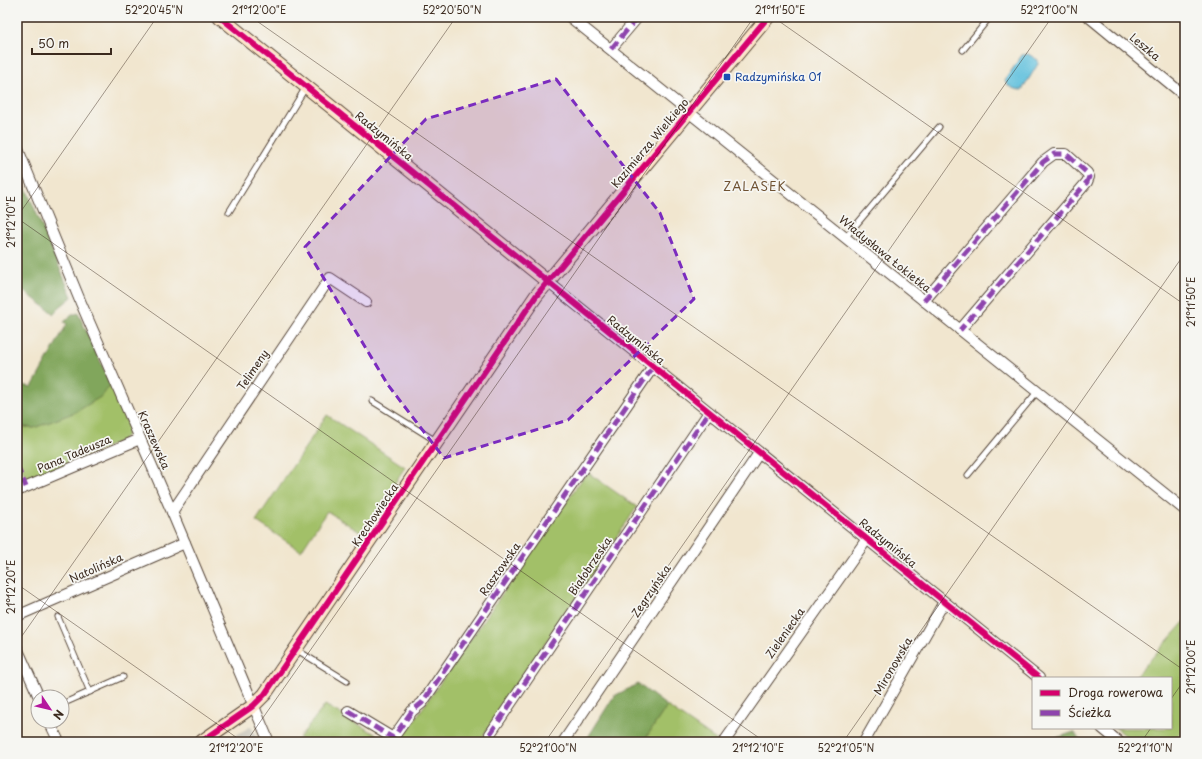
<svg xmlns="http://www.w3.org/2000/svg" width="1202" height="759" font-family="'Playpen Sans',sans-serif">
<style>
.industrial{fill:#c8c4b8}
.green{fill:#a2c067;stroke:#6e7542}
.forest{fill:#81a65c;stroke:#5e683d}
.water{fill:#5fc0dd;stroke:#4d757e}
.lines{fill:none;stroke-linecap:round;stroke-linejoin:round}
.lane-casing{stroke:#564639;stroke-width:7}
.street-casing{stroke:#564639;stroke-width:12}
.secondary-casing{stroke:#564639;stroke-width:15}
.lane{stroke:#fff;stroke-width:5}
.street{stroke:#fff;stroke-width:10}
.secondary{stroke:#fee4c5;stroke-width:13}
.quiet{stroke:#8e44ad;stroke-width:5;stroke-dasharray:10 5;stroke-linecap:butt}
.cycleway-casing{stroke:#f6f6f2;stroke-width:8}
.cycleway{stroke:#d6006c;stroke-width:6}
.marked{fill:#7b2cbf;fill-opacity:0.2;stroke:#7b2cbf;stroke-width:3;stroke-dasharray:8 5;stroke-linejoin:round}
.ticks{fill:none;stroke:#3b2a1e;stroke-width:1;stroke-opacity:0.45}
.transit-dot{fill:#1a4fb4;stroke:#f6f6f2;stroke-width:1.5}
.labels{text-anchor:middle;stroke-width:3.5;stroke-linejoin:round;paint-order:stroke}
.street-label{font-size:11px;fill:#3b2a1e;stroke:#f6f6f2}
.transit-label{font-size:11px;fill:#164399;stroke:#f6f6f2;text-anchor:start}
.neighbourhood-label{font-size:12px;letter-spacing:1px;fill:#6f5232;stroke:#f6f6f2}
.neatline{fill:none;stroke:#3b2a1e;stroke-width:1.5}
.ticks-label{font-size:10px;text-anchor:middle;fill:#3b2a1e}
</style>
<rect width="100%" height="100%" fill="#f6f6f2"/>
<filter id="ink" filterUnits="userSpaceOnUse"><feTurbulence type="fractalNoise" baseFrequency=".025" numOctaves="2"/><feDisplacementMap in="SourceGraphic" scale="8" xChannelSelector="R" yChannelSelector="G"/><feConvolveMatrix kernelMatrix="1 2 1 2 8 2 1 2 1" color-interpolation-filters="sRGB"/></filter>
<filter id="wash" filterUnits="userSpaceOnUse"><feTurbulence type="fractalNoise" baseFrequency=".012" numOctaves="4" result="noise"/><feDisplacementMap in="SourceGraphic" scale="16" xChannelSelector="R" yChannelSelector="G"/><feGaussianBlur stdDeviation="0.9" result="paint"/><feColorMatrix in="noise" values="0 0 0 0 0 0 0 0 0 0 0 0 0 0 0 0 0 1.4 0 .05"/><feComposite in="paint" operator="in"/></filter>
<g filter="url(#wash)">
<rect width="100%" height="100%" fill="#f1e6cf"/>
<path class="industrial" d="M251 726 259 742H225Z"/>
<g class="green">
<path d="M111 384 129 427 127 435 121 441 27 481 17 457V426L34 428 102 396Z"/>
<path d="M327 415 405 467 363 534 327 511 301 551 256 521Z"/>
<path d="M587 472 637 507 479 742H399Z"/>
<path d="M1185 621V728L1173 742H1134L1116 728H1171V678H1134Z"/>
<path d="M325 705 389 742H306L299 738Z"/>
<path d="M667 706 719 742H643Z"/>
</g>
<g class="forest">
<path d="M17 167 72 297 61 306 54 314 21 289 17 295Z"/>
<path d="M78 313 111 384 102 396 76 412 34 428 17 426V384L32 387 67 324 64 322 72 315Z"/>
<path d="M638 684 667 706 643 742H585L614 696Z"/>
<path d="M1074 732 1082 742H1048L1050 740Z"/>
</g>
<path class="water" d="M1028 54 1038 60V64L1022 90C1015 90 1007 87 1005 80L1022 55Z"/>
</g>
<g filter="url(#ink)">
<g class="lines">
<defs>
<g id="lane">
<path d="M963 50 990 17"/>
<path d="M229 212 306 87"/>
<path d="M845 238 939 127"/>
<path d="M372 401 436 441"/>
<path d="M968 475 1037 392"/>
<path d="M58 617 90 692"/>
<path d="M297 650 347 681"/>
<path d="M62 704 123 677"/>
</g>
<g id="street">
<path d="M570 17 1185 510"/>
<path d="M1089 17 1185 96"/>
<path d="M611 49 638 17"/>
<path d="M17 147 81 303 172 512 269 742"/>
<path d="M548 282 1039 678"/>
<path d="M924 301 1043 162 1054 154H1066L1087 173 1089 177 1087 182 960 330"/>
<path d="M17 491 140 439"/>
<path d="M172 512 330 278 366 302"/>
<path d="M17 616 185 543"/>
<path d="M17 648 39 697"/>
<path d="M348 711 393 738 412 711 422 703 653 367"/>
<path d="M49 721 59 742"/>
<path d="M1102 728 1119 742"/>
<path d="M490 734 709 412"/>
<path d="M563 742 759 453"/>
<path d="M724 742 867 539"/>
<path d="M864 742 944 602"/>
</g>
<g id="secondary">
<path d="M220 17 548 282"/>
<path d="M201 742 253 706 265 694 536 296 768 17"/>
</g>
</defs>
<use href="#lane" class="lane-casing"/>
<use href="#street" class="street-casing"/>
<use href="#secondary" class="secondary-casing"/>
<use href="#lane" class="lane"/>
<use href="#street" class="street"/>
<use href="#secondary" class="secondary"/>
<g class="quiet">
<path d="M611 49 638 17"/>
<path d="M924 301 1043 162 1054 154H1066L1087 173 1089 177 1087 182 960 330"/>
<path d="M17 466 26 487"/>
<path d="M348 711 393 738 412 711 422 703 653 367"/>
<path d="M490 734 709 412"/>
<path d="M1181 742 1185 737"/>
</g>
<defs>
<g id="cycleway">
<path d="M220 17 1039 678"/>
<path d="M201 742 253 706 265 694 536 296 768 17"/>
</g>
</defs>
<use href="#cycleway" class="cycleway-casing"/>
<use href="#cycleway" class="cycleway"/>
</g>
</g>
<path class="marked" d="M556 79 660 213 694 299 568 420 444 458 388 385 305 247 426 119Z"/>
<path class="ticks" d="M251 17 1185 671M773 17 1185 305M17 217 157 17M17 218 765 742M17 584 243 742M17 643 456 17M1171 699 1185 679M246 742 754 17M545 742 1052 17M843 742 1185 253M1141 742 1151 728"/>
<rect class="transit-dot" x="723" y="73" width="8" height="8" rx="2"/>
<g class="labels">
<g class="street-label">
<text transform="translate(1145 47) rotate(40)" y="4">Leszka</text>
<text transform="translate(384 136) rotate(39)" y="4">Radzymińska</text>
<text transform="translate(650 143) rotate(-50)" y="4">Kazimierza Wielkiego</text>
<text transform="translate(885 254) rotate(39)" y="4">Władysława Łokietka</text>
<text transform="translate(636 340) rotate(39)" y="4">Radzymińska</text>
<text transform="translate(253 370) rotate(-56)" y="4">Telimeny</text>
<text transform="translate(154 440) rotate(66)" y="4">Kraszewska</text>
<text transform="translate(74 454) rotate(-23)" y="4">Pana Tadeusza</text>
<text transform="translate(375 515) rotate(-56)" y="4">Krechowiecka</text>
<text transform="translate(888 543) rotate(39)" y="4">Radzymińska</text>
<text transform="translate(590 566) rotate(-56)" y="4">Białobrzeska</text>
<text transform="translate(96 568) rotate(-24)" y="4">Natolińska</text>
<text transform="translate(500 569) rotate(-55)" y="4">Rasztowska</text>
<text transform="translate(651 591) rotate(-56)" y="4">Zegrzyńska</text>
<text transform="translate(785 633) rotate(-55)" y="4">Zieleniecka</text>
<text transform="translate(893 666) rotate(-60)" y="4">Mironowska</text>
</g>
<g class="transit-label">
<text x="735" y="81">Radzymińska 01</text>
</g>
<g class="neighbourhood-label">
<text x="755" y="191">ZALASEK</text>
</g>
</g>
<rect width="1202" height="759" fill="none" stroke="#f6f6f2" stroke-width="44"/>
<rect x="1032" y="677" width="140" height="52" fill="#f6f6f2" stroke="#aba49d"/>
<rect x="1040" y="690" width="20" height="6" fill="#d6006c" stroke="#aba49d"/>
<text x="1068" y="697" font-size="12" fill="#3b2a1e">Droga rowerowa</text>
<rect x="1040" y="710" width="20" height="6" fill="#8e44ad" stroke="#aba49d"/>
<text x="1068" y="717" font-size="12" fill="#3b2a1e">Ścieżka</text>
<g transform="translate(50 709) rotate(125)"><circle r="19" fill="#f6f6f2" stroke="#aba49d"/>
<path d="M0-3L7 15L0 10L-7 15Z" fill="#b5179e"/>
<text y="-6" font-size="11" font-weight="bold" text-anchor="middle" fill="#3b2a1e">N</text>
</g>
<path d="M32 48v6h79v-6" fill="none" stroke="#3b2a1e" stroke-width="2"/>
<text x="38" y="48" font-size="12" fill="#3b2a1e" stroke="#f6f6f2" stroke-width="3" paint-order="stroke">50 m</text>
<rect x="22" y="22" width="1158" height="715" class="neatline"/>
<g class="ticks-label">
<text x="154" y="14">52°20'45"N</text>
<text x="259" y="14">21°12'00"E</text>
<text x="452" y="14">52°20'50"N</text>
<text x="780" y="14">21°11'50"E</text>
<text x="1049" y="14">52°21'00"N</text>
<text transform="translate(11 222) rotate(-90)" y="4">21°12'10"E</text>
<text transform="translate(1191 302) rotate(-90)" y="4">21°11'50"E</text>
<text transform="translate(11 587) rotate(-90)" y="4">21°12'20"E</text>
<text transform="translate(1191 667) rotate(-90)" y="4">21°12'00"E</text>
<text x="236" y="752">21°12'20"E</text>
<text x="548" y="752">52°21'00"N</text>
<text x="758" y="752">21°12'10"E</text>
<text x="846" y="752">52°21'05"N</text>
<text x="1145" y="752">52°21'10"N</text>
</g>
</svg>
